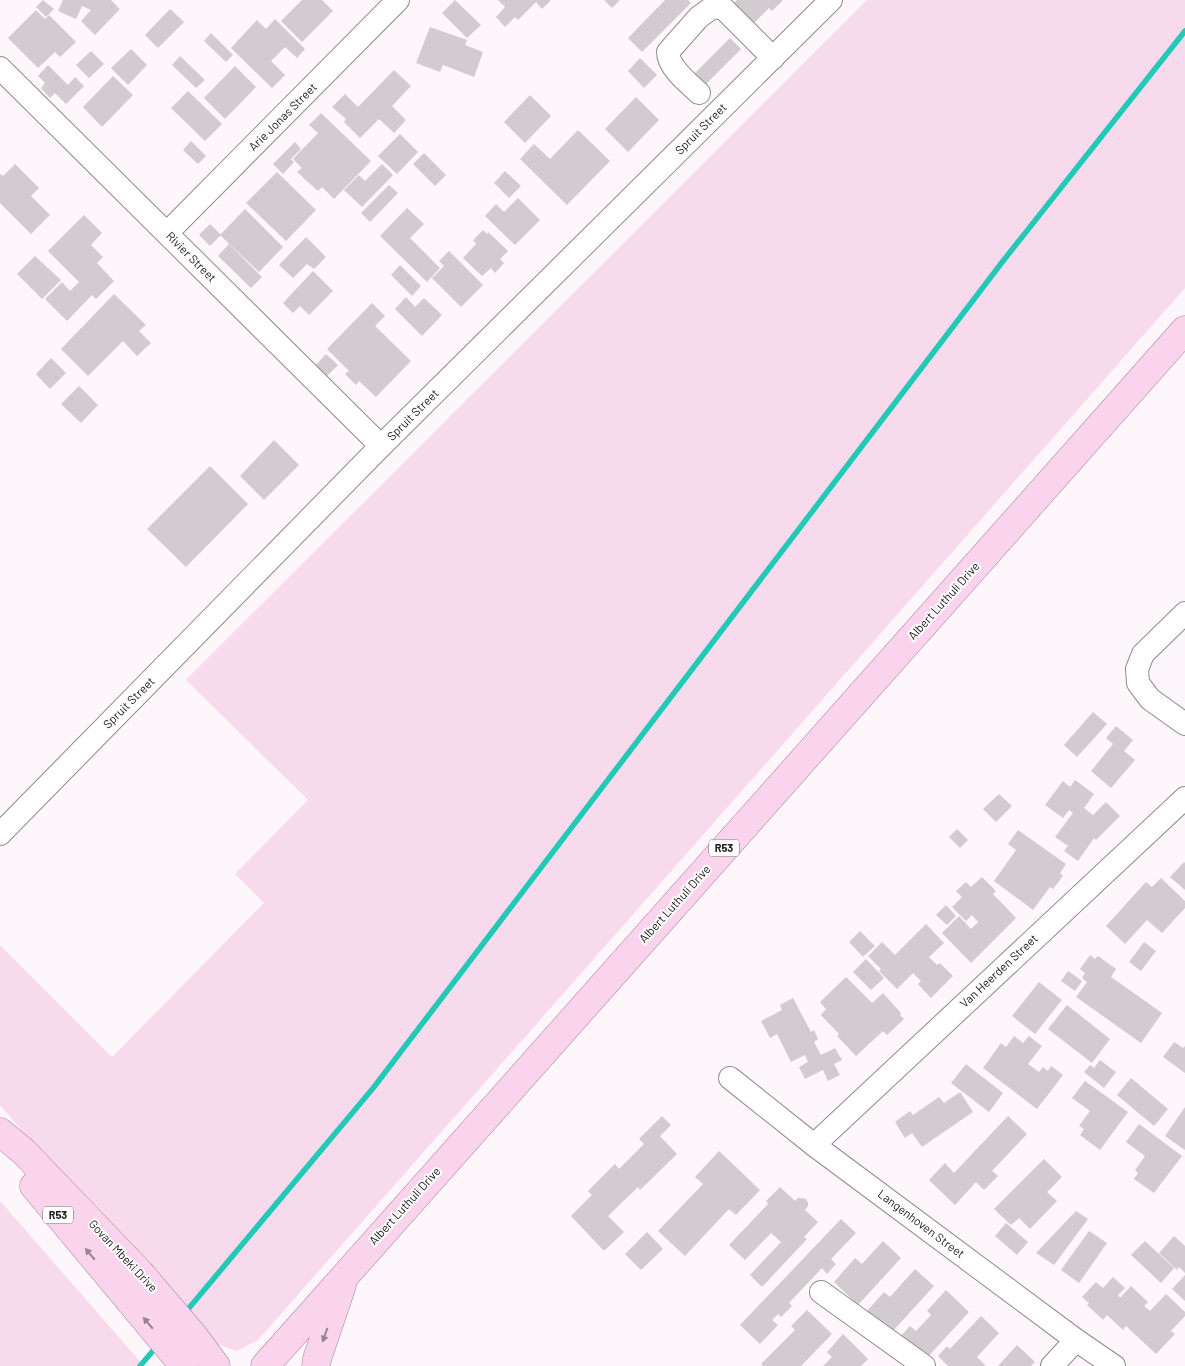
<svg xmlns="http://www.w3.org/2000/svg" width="1185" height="1366" font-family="Barlow,sans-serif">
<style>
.green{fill:#f8daed}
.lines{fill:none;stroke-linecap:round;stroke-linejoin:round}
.stream{stroke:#21c9b6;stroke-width:5.5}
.building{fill:#d2cbd0}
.street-casing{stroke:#918a8e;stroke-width:24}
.primary-casing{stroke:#ac819e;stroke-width:29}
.street{stroke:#fff;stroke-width:22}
.primary{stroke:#fad3ed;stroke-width:28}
.oneway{fill:#998292}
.labels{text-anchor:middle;stroke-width:4;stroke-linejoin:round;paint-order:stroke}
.shield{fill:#fff;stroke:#656364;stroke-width:1}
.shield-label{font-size:11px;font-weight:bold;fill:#232022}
.street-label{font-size:12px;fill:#232022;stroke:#fff}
</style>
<rect width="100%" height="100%" fill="#fdf6fa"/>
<g class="green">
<path d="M867 0H1185V288L258 1340 237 1351 214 1343 79 1197 0 1105V945L112 1057 264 903 235 874 308 800 186 680Z"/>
<path d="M0 1201 144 1366H0Z"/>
</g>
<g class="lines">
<g class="stream">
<path d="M184 1314 374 1087 1003 261 1185 31"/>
<path d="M140 1366 157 1346"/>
</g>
</g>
<g class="building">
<path d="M43 0 54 9 46 17 36 7Z"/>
<path d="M63 0H111L120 9 95 35 81 21 91 10 82 6 76 19 58 11Z"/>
<path d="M302 0H322L333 11 302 42 281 21Z"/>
<path d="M455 0 481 25 467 38 442 13Z"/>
<path d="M498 0H551L542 9 536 2 518 20 515 17 505 27 496 17 505 7Z"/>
<path d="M604 0H620L612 8Z"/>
<path d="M665 0H688L691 3 642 52 628 38Z"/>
<path d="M737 0H783L772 11 769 8 750 27 730 7Z"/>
<path d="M170 9 184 22 158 48 145 35Z"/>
<path d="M36 10 45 19 49 15 76 42 60 57 55 52 38 68 8 38Z"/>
<path d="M275 19 305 49 297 58 285 47 271 61 285 75 272 88 231 48 257 20 266 29Z"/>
<path d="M430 27 467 40 465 45 483 52 474 77 443 65 440 72 416 63Z"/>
<path d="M211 33 233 55 226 62 204 41Z"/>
<path d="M730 38 741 49 705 85 694 74Z"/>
<path d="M131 49 147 65 128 85 111 68Z"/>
<path d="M91 51 104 64 89 78 76 65Z"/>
<path d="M180 56 205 80 196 88 172 65Z"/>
<path d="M640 58 657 75 644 88 628 71Z"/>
<path d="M48 65 68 85 75 77 84 86 66 104 55 93 50 98 41 88 45 83 38 76Z"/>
<path d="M235 66 256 87 225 119 204 98Z"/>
<path d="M394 70 411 86 392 106 406 120 394 133 379 119 360 138 344 122 346 119 332 107 345 94 358 107Z"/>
<path d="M113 76 133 95 102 127 83 107Z"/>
<path d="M188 91 222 124 205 141 171 108Z"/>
<path d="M530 95 551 116 525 143 504 122Z"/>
<path d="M636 97 659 120 628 152 605 129Z"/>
<path d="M321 113 371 161 334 199 322 187 318 191 297 172 302 168 293 159 318 133 309 125Z"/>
<path d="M578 130 610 161 567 205 520 159 534 144 550 159Z"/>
<path d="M400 134 418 152 397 174 378 156Z"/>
<path d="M191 141 206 156 198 164 183 150Z"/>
<path d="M295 142 301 149 291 159 294 162 283 174 273 164Z"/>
<path d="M424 153 446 175 435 186 413 164Z"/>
<path d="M15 164 39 188 31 196 50 215 31 234 0 203V174L3 176Z"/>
<path d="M382 164 393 175 362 207 344 190 359 175 365 181Z"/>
<path d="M505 171 521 186 509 198 494 183Z"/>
<path d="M277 172 316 210 286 241 246 203Z"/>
<path d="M389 185 398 193 370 222 361 213Z"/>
<path d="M518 198 540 220 515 245 485 216 496 204 504 212Z"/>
<path d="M407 208 424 224 410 238 440 268 427 282 380 236Z"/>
<path d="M245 209 283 247 259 272 220 235Z"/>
<path d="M84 215 102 233 91 245 103 257 97 263 114 281 96 299 92 295 67 321 45 299 62 282 70 291 79 282 48 251Z"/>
<path d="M210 224 221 235 210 246 199 235Z"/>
<path d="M483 230 487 234 488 232 508 251 500 259 504 263 495 273 491 268 482 276 463 258 476 244 473 240Z"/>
<path d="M306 237 326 257 314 269 307 264 293 278 279 265Z"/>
<path d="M229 244 262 277 251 288 218 256Z"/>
<path d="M449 251 483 285 461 307 432 278 444 266 439 261Z"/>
<path d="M35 256 61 280 42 299 17 274Z"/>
<path d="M400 265 421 286 412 296 391 275Z"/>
<path d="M313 271 333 291 309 315 300 306 293 313 283 303Z"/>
<path d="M114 294 146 325 139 331 151 343 137 356 123 341 88 376 61 349Z"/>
<path d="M406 297 415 307 424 298 442 315 422 336 395 309Z"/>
<path d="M372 303 385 316 375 326 411 361 376 397 359 381 356 385 345 374 349 371 327 349Z"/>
<path d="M326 354 338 365 326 377 315 366Z"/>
<path d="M51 358 66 373 50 389 36 374Z"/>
<path d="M79 386 98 405 81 423 61 404Z"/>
<path d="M274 440 299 465 264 500 240 476Z"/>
<path d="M210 466 248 504 186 567 147 529Z"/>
<path d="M1093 712 1107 724 1077 757 1064 745Z"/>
<path d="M1116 726 1133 740 1124 751 1135 760 1111 788 1091 771 1113 744 1106 738Z"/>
<path d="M1075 780 1094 794 1084 808 1093 815 1106 802 1120 816 1096 840 1094 838 1078 861 1064 851 1068 846 1055 837 1073 813 1069 810 1063 818 1045 805 1063 781 1070 787Z"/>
<path d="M999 794 1012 806 996 822 983 809Z"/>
<path d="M957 829 968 840 960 848 949 837Z"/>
<path d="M1018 830 1066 864 1060 873 1063 876 1053 889 1050 887 1033 910 994 881 1016 850 1008 844Z"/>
<path d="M1184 862 1185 863V890L1170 877Z"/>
<path d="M982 877 996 891 993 894 1016 918 971 963 942 933 959 916 971 929 978 922 972 915 966 921 952 907 962 897 956 891 966 882 971 887Z"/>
<path d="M1161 878 1185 901V908L1162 933 1147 920 1125 944 1106 926 1146 882 1152 887Z"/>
<path d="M946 905 956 916 947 925 936 915Z"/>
<path d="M926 924 944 943 929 957 937 965 940 963 953 976 931 998 918 984 921 981 913 973 897 989 879 971 881 969 868 956 882 942 895 955Z"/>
<path d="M860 931 875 946 863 957 849 942Z"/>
<path d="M1144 942 1156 951 1141 971 1129 962Z"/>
<path d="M1090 955 1095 959 1098 956 1116 969 1111 977 1162 1013 1141 1043 1076 997 1087 982 1082 978 1085 973 1080 969Z"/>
<path d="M866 959 884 978 871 990 853 972Z"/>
<path d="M1068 971 1082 981 1075 991 1061 981Z"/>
<path d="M846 977 872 1003 883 993 901 1013 900 1015 904 1019 887 1035 883 1031 856 1056 837 1036 839 1034 821 1015 826 1009 820 1002Z"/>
<path d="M1039 982 1062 1000 1035 1034 1012 1016Z"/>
<path d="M793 998 811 1032 814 1030 818 1039 814 1042 821 1055 835 1048 842 1060 834 1064 840 1075 828 1081 823 1070 805 1079 799 1067 808 1062 805 1055 791 1062 777 1034 770 1038 761 1021 782 1010 780 1005Z"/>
<path d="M1067 1005 1110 1039 1092 1063 1048 1029Z"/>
<path d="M1014 1036 1023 1043 1029 1036 1042 1046 1028 1064 1039 1072 1043 1067 1048 1071 1051 1066 1063 1075 1037 1109 983 1068 1001 1043 1006 1047Z"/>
<path d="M1174 1042 1183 1048 1185 1046V1073L1163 1057Z"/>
<path d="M1100 1060 1116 1072 1104 1088 1084 1072 1090 1065 1094 1068Z"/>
<path d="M966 1064 1003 1093 989 1112 951 1083Z"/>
<path d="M1131 1078 1168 1109 1154 1126 1117 1095Z"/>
<path d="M1085 1081 1128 1112 1100 1150 1080 1135 1084 1129 1079 1126 1090 1111 1072 1098Z"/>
<path d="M960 1092 973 1112 922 1147 912 1133 905 1138 895 1122 910 1111 913 1115 939 1097 944 1103Z"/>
<path d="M1185 1107V1150L1165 1136Z"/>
<path d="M662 1116 671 1125 660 1136 677 1154 640 1190 638 1187 608 1216 624 1232 604 1251 571 1216 592 1195 588 1191 615 1164 619 1169 644 1144 639 1139Z"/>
<path d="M1008 1116 1027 1134 992 1171 998 1176 984 1190 976 1182 955 1205 929 1180 945 1163 954 1173Z"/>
<path d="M1139 1124 1182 1156 1154 1193 1134 1179 1138 1173 1135 1170 1145 1156 1126 1142Z"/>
<path d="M719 1151 760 1190 736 1215 729 1209 685 1256 658 1231 703 1184 695 1177Z"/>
<path d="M1044 1159 1062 1177 1047 1192 1057 1201 1030 1229 1019 1218 1011 1225 994 1209Z"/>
<path d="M780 1187 795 1201 798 1198H802L806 1199 808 1203V1206L805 1210 818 1222 804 1237 807 1239 762 1287 750 1275 781 1242 771 1233 745 1260 729 1245 768 1204 766 1201Z"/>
<path d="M1076 1211 1088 1219 1054 1265 1036 1253Z"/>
<path d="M841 1219 856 1233 831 1259 836 1264 827 1274 822 1268 789 1303 792 1306 781 1317 778 1314 772 1320 778 1325 760 1344 740 1325Z"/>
<path d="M1006 1223 1028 1242 1017 1255 995 1236Z"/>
<path d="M1089 1231 1107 1243 1079 1283 1061 1270Z"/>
<path d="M647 1232 663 1249 641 1270 625 1254Z"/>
<path d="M1174 1236 1185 1246V1273L1179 1267 1177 1270 1159 1253Z"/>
<path d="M883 1241 901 1258 858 1305 834 1282 855 1258 862 1264Z"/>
<path d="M1145 1241 1174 1268 1161 1283 1131 1255Z"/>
<path d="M915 1269 934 1286 891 1333 867 1311 884 1292 890 1297Z"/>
<path d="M1185 1275V1301L1172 1289Z"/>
<path d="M1113 1277 1125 1288 1118 1295 1120 1298 1131 1286 1148 1302 1144 1306 1150 1311 1166 1294 1185 1312V1316L1171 1331 1175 1334 1156 1354 1126 1326 1123 1330 1107 1315 1103 1320 1087 1305 1089 1303 1082 1297 1096 1282 1103 1288Z"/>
<path d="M946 1290 969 1312 925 1360 900 1337 910 1326 916 1331 931 1315 927 1311Z"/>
<path d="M807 1310 832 1334 801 1366H763L761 1364 795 1330 791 1326Z"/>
<path d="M981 1316 999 1333 977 1357 986 1366H948L938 1356 947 1346 950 1349Z"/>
<path d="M843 1334 868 1359 861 1366H823L832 1357 827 1352Z"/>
<path d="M1017 1345 1035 1362 1031 1366H998Z"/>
</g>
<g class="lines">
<defs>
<g id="street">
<path d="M0 68 381 446"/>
<path d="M699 93C688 83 668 67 668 52L699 17 713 7 724 9 773 58"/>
<path d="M167 233 398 0"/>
<path d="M1185 613 1143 654 1137 669 1138 683 1150 699 1185 724"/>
<path d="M0 834 381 446 831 0"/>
<path d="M730 1078 814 1145 1076 1340 1114 1366"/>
<path d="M814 1145 1185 798"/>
<path d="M821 1292 924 1366"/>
<path d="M1052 1366 1076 1340"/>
</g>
<g id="primary">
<path d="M0 1132 24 1152 140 1273 193 1335 216 1366"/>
<path d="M34 1186 184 1366"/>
<path d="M265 1366 1185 330"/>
<path d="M316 1366 317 1359 342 1285"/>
</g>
</defs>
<use href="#street" class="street-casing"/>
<use href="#primary" class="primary-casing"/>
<use href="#street" class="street"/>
<use href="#primary" class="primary"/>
</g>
<defs><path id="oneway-solid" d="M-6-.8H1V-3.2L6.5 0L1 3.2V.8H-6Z" transform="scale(1.25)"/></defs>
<g class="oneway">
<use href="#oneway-solid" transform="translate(90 1254) rotate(-130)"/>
<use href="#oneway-solid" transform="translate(148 1323) rotate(-130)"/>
<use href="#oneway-solid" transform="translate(325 1335) rotate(109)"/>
</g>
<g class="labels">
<g class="shield">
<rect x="709" y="839.5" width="30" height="17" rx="4"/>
<rect x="43" y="1206.5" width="30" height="17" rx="4"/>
</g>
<g class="shield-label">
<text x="724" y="852">R53</text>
<text x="58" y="1219">R53</text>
</g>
<g class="street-label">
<text transform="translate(283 117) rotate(-45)" y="4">Arie Jonas Street</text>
<text transform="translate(701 129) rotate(-45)" y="4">Spruit Street</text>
<text transform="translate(191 257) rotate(45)" y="4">Rivier Street</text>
<text transform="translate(413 415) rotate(-45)" y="4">Spruit Street</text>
<text transform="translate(944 601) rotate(-48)" y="4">Albert Luthuli Drive</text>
<text transform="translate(129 703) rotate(-45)" y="4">Spruit Street</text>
<text transform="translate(675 904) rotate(-48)" y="4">Albert Luthuli Drive</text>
<text transform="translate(999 971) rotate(-43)" y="4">Van Heerden Street</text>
<text transform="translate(405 1206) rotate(-48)" y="4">Albert Luthuli Drive</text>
<text transform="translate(921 1224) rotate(37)" y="4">Langenhoven Street</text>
<text transform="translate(123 1256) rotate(47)" y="4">Govan Mbeki Drive</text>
</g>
</g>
</svg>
